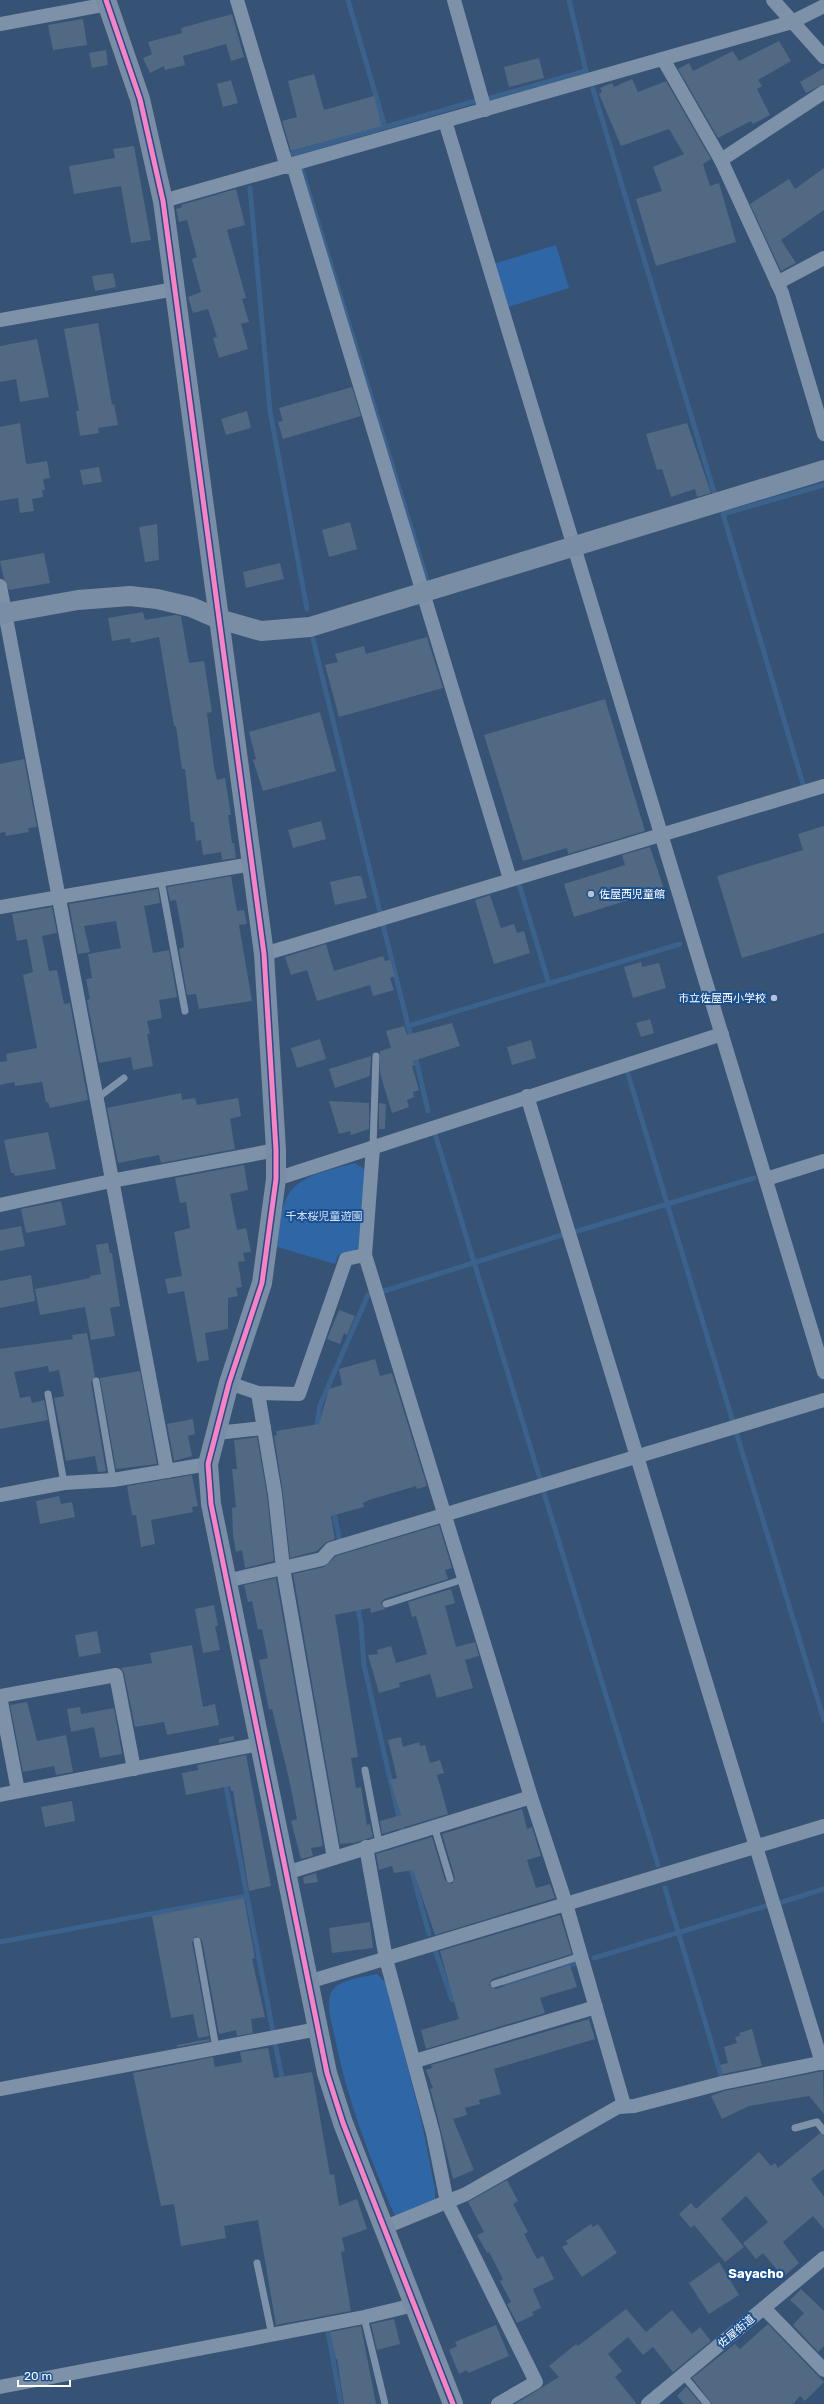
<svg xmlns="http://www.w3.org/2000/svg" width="824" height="2404" font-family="Rubik,'Noto Sans JP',sans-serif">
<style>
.green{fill:#2f66a5}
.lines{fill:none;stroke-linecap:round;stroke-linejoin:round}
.stream{stroke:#3b618d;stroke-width:5}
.building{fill:#526984}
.lane{stroke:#7d92a8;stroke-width:7}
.street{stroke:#7d92a8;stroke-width:14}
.secondary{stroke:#798da4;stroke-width:20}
.cycleway-casing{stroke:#1b4f8f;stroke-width:8}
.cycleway{stroke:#ff80c0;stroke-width:5}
.poi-dot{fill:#b9c2ce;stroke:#1b4f8f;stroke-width:1.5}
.labels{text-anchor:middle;stroke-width:4;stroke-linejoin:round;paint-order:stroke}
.poi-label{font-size:11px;fill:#fff;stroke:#1b4f8f;text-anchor:start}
.park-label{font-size:11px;fill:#cfe3fa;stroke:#1b4f8f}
.street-label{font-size:11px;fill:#fff;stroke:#1b4f8f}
.quarter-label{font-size:13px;font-weight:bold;fill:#fff;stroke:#1b4f8f}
</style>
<rect width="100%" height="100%" fill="#365274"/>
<g class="green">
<path d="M556 245 569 288 508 307 493 264Z"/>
<path d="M355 1163 367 1171 363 1244 358 1249 338 1255 335 1264 277 1247C279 1232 280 1212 286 1199 297 1174 331 1170 355 1163Z"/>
<path d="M377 1974 386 1983 422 2123 435 2190V2201L395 2216C369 2156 348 2102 335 2038 332 2025 325 2002 332 1991 340 1979 364 1977 377 1974Z"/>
</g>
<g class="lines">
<g class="stream">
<path d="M348 0 385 127"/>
<path d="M593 89 714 492"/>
<path d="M490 98 586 71 569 0"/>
<path d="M292 154 475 101"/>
<path d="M302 170 427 580"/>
<path d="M250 188 270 411 307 609"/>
<path d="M313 639 380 912"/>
<path d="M803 784 723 514 824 485"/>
<path d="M519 884 549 984"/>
<path d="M383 925 412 1041"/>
<path d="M408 1026 680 944"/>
<path d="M415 1055 428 1111"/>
<path d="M628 1074 733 1422"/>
<path d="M435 1134 541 1482"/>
<path d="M574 1232 754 1178"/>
<path d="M384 1291 562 1235"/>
<path d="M316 1431 320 1405 368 1295 372 1294"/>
<path d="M737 1435 824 1720"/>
<path d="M544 1493 658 1865"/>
<path d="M333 1509 340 1541"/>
<path d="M357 1604 361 1624 364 1665 402 1831"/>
<path d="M225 1781 273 2032"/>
<path d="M410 1865 429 1934"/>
<path d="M665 1888 721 2075"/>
<path d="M779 1903 824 1889"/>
<path d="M0 1942 247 1896"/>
<path d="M436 1953 452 2000 459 1997"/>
<path d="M594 1958 769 1905"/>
<path d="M505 1984 577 1963"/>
<path d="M275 2043 283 2083"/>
<path d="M328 2331 341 2404"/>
</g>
</g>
<g class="building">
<path d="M232 14 244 57 231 61 226 44 183 56 185 65 165 70 164 66 150 73 143 58 152 54 148 42 182 33 181 28Z"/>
<path d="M83 19 87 45 53 50 48 25Z"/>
<path d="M779 41 791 61 758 80 762 86 757 89 770 115 753 124 751 121 718 138 678 69 689 63 693 71 733 51 739 61Z"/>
<path d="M106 50 108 65 92 68 89 53Z"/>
<path d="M539 58 544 78 509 87 504 67Z"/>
<path d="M824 68V84L806 93 800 82Z"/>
<path d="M314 74 324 110 374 96 382 126 291 151 282 121 297 117 288 81Z"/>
<path d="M632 79 638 92 666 81 711 159 703 164 710 186 719 183 736 242 656 266 636 199 662 191 653 167 684 154 669 129 621 146 599 94 602 92 600 88 612 83 614 87Z"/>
<path d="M231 80 238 103 223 107 217 84Z"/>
<path d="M134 146 151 240 131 243 121 186 74 194 69 166 115 158 113 149Z"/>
<path d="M824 168V210L781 240 796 263 781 271 750 204 789 179 795 189Z"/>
<path d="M236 189 245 225 227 230 246 298 242 299 249 322 241 324 248 349 219 358 213 338 217 337 208 309 193 313 188 297 201 292 192 259 197 257 187 220 179 222 176 209 182 207 181 205Z"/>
<path d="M113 273 116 287 95 291 92 276Z"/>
<path d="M98 323 112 405 114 404 118 425 98 428 99 433 80 436 76 411H79L64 329Z"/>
<path d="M37 339 49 397 20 402 16 379 0 382V346Z"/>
<path d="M352 387 361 416 283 439 278 422 283 421 279 408Z"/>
<path d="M247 411 251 428 226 435 221 419Z"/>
<path d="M20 423 26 463 28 464 47 461 50 478 43 479 45 490H42L43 497 32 499 34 511 20 513 18 498 0 501V427Z"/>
<path d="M687 423 711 493 697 497 695 489 671 497 662 469 657 470 646 434Z"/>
<path d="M99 467 102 482 83 485 80 470Z"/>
<path d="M350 522 357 549 329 557 322 530Z"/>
<path d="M157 524 159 560 145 562 139 527Z"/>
<path d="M44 553 50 583 9 590 4 579 0 561Z"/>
<path d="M280 563 284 579 246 588 243 572Z"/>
<path d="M143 612 145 620 175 615 181 616 189 663 204 661 212 712 207 713 214 767 217 780 225 778 231 815H228L232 843H234L236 858 222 860 221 852 203 855 201 840 196 841 194 822H191L185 769H182L176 726H174L159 637 131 643 130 638 112 641 108 618Z"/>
<path d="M427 637 443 688 339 717 325 665 338 662 335 654 364 646 366 654Z"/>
<path d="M605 699 645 831 568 854 567 848 523 861 484 735Z"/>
<path d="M320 712 336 771 263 791 253 760 256 759 249 732Z"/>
<path d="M24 759 37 827 28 828 29 832 6 836 5 832 0 833V764Z"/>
<path d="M321 821 326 839 293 848 288 830Z"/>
<path d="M824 826V933L742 958 717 876 803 850 798 834Z"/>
<path d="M650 847 664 889 574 917 564 884 625 865 622 855Z"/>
<path d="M231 876 237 911 244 910 247 924 239 925 252 1001 199 1009 196 994 187 995 179 949 184 947 183 937 176 900 170 901 167 887Z"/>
<path d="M356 876H361L367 898 335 905 330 882Z"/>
<path d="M158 889 160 903 144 906 153 953 169 950 177 997 159 1000 162 1018 147 1021 150 1034H147L153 1066 133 1070 131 1057 99 1063 87 1000 90 999 86 979 92 978 88 954 121 948 116 921 84 926 90 952 78 954 69 904Z"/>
<path d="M490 895 501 928 514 924 517 933 524 931 530 953 494 964 475 900Z"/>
<path d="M52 907 57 933 42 936 49 971 57 970 64 1004 70 1003 88 1100 50 1108 48 1102H46L42 1082 15 1086 14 1082 0 1085V1062L7 1061 6 1054 37 1048 23 975 33 972 27 939 17 941 12 914Z"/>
<path d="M326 944 334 971 383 956 385 961 390 960 395 976 390 978 394 990 373 996 370 985 317 1001 307 970 291 975 285 957Z"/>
<path d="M641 962 642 967 659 963 666 988 633 998 624 967Z"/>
<path d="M650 1019 654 1033 641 1037 636 1023Z"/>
<path d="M452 1023 460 1046 413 1061 415 1065 412 1066 419 1090 413 1092 414 1097 407 1100 409 1107 392 1113 380 1073V1051L391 1048 386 1031 404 1026 407 1035Z"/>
<path d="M320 1039 326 1059 297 1068 291 1048Z"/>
<path d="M531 1040 536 1058 512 1065 507 1047Z"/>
<path d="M371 1056 370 1076 335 1088 329 1069Z"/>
<path d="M181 1093 182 1100 195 1098 197 1105 238 1098 241 1116 230 1119 235 1149 161 1163 159 1155 118 1163 107 1108Z"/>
<path d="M329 1101 369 1103V1129L351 1135 350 1131 339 1134Z"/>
<path d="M379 1103 386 1104 385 1129H379Z"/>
<path d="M48 1132 56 1169 15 1176 14 1173H11L4 1140Z"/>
<path d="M244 1165 248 1190 230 1194 237 1230 246 1228 251 1252 243 1253 245 1261 238 1262 242 1287 236 1288 238 1296 228 1298V1329L205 1333 209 1360 197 1362 184 1291 168 1294 165 1279 182 1276 174 1232 190 1228 186 1202 180 1203 175 1178Z"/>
<path d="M61 1201 66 1225 26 1233 21 1209Z"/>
<path d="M21 1226 25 1246 0 1251V1230Z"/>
<path d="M108 1243 110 1253H112L120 1306 110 1308 115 1336 91 1340 85 1307 40 1315 35 1289 90 1278V1276L101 1274 96 1245Z"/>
<path d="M31 1275 35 1301 0 1308V1281Z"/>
<path d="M339 1310 355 1316 347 1335 344 1333 340 1344 327 1339Z"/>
<path d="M87 1333 95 1376 91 1382 106 1471 100 1472H98L95 1456 66 1461 54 1398 64 1396 59 1370 49 1372 48 1366 14 1372 20 1398 30 1396 32 1403 44 1400 48 1420 0 1429V1349L73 1339 72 1335Z"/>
<path d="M375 1359 380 1376 392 1373 427 1486 417 1489 416 1486 369 1500 363 1503 364 1507 331 1516 335 1539 325 1543 317 1551 290 1558 283 1493 274 1436 277 1435 276 1431 319 1424 329 1389 342 1385 339 1369Z"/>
<path d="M140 1371 157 1464 116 1469 100 1378Z"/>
<path d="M193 1419 195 1434 188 1436 192 1456 174 1461 167 1424Z"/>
<path d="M257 1437 267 1495 274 1561 245 1568 242 1550 236 1552 233 1535 232 1508 236 1507 232 1469H237L234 1440Z"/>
<path d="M192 1475 198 1506 192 1507 193 1512 151 1520 155 1544 141 1547 136 1515H132L127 1486Z"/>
<path d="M59 1496 61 1504 72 1502 75 1517 40 1524 36 1501Z"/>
<path d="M439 1525 452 1568 445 1570 448 1579 384 1599 381 1603 385 1609 371 1613 370 1608 335 1615 358 1757 351 1758 356 1788 361 1787 367 1825 370 1824 373 1837 354 1843 340 1844 293 1574 324 1567 336 1556Z"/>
<path d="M276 1578 323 1846 311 1848 313 1856 301 1859 291 1821 297 1819 289 1779 272 1709 269 1710 259 1660 268 1658 262 1629 258 1630 252 1601 248 1602 244 1585Z"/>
<path d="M451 1589 455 1603 445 1606 456 1647 475 1642 479 1656 465 1660 473 1688 437 1698 430 1674 399 1683 400 1687 379 1693 368 1655 378 1654 377 1650 391 1646 396 1663 427 1654 416 1616 412 1617 408 1602Z"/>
<path d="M214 1605 218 1626H215L220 1650 203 1653 195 1609Z"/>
<path d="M97 1631 101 1653 79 1657 75 1635Z"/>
<path d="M192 1645 203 1707 215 1704 219 1725 167 1735 164 1722 135 1727 124 1673 121 1668 152 1663 150 1653Z"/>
<path d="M27 1702 37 1741 66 1735 73 1772 56 1775 54 1766 23 1772 10 1705Z"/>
<path d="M80 1707 81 1714 114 1708 122 1754 100 1758 94 1727 71 1732 67 1709Z"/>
<path d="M234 1736V1740L219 1743V1739Z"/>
<path d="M401 1737 403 1747 419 1742 420 1746 425 1745 430 1763 440 1760 444 1773 437 1775 448 1814 382 1834 380 1821 401 1815 390 1780 397 1778 388 1740Z"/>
<path d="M246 1755 271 1886 249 1891 233 1791H231L230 1786 186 1795 182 1773 198 1770 197 1765Z"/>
<path d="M72 1801 75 1821 45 1827 41 1807Z"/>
<path d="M522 1809 527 1829 532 1827 541 1856 527 1860 536 1888 550 1884 555 1898 435 1935 413 1870 394 1873 392 1866 379 1870 376 1854 432 1837 445 1880 452 1884 455 1878 442 1834Z"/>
<path d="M316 1873 318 1882 304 1884 303 1877Z"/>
<path d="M244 1898 255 1958 252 1959 265 2017 251 2019 253 2033 237 2036 236 2030 219 2034 202 1940 196 1936 192 1942 209 2036 198 2038 193 2014 171 2018 152 1916Z"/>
<path d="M560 1915 572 1954 492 1979 489 1985 496 1989 570 1965 577 1987 540 1998 545 2013 426 2049 421 2030 459 2019 440 1951Z"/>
<path d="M370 1922 373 1948 332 1953 329 1928Z"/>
<path d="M589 2019 595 2039 494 2069 501 2094 479 2100 480 2104 465 2108 467 2115 453 2119 474 2170 453 2179 433 2099 430 2089 433 2088 426 2070 432 2068 431 2065Z"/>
<path d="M752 2029 762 2066 723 2074 720 2065 728 2063 724 2047 737 2043 735 2037 740 2036 739 2033Z"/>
<path d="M209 2039 210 2041 177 2047V2045Z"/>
<path d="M268 2048 274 2078 312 2072 330 2175 334 2174 339 2206 357 2199 367 2229 342 2238 345 2251 341 2252 351 2311 276 2325 258 2220 224 2226 226 2238 181 2246 174 2204 161 2206 133 2073 213 2057 215 2067 242 2062 240 2052Z"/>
<path d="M823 2071 824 2114 809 2096 749 2106 722 2119 711 2096 724 2091Z"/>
<path d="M820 2133 824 2136V2169L811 2179 824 2197V2229L813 2216 783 2242 799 2263 783 2277 763 2253 756 2259 743 2243 768 2222 746 2196 721 2219 744 2247 725 2262 694 2225 691 2228 679 2214 691 2203 696 2209 759 2152 771 2166 775 2163 778 2168Z"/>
<path d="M507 2180 518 2201 513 2204 528 2232 524 2234 537 2259 543 2256 554 2279 533 2289 541 2308 532 2312 534 2315 517 2323 507 2304 511 2302 500 2281 503 2279 489 2252 487 2253 477 2235 484 2232 468 2202Z"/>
<path d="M591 2224 593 2227 598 2224 617 2253 582 2277 562 2247 568 2244 566 2241Z"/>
<path d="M719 2262 739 2295 709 2314 689 2283Z"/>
<path d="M801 2289 824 2311V2346L818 2352 793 2325 804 2313 790 2300Z"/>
<path d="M626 2309 646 2332 672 2310 692 2334 700 2327 711 2341 673 2372 653 2347 643 2355 628 2337 608 2354 622 2371 615 2377 637 2404H515L559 2377 549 2366 576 2344 578 2346Z"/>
<path d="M394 2319 400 2344 377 2350 371 2324Z"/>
<path d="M768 2324 824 2382 805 2401 800 2396 793 2404H712L692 2378 735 2344 740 2349Z"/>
<path d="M496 2325 509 2356 468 2373 467 2370 459 2374 449 2350 457 2346 455 2342Z"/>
<path d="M361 2326 376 2404H344L337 2359H336L330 2332Z"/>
<path d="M685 2385 701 2404H684L677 2396 686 2387Z"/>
</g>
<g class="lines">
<g class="lane">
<path d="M161 880 185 1011"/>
<path d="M96 1099 124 1078"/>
<path d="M373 1147 376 1056"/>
<path d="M96 1381 113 1480"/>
<path d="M48 1394 64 1483"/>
<path d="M386 1604 464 1579"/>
<path d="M365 1770 379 1843"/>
<path d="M434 1826 450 1879"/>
<path d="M197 1941 216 2048"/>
<path d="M494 1984 581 1956"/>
<path d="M795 2128 817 2122 824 2131"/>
<path d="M257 2263 272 2335"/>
<path d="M364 2317 385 2404"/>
<path d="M683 2375 707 2404"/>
</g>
<g class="street">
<path d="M237 0 287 167"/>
<path d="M454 0 485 110"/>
<path d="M773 0 824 57"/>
<path d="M0 24 108 4"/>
<path d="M663 59 721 160 782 293 824 434"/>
<path d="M445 121 824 1372"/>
<path d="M721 160 824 92"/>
<path d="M293 165 510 879"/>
<path d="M163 201 792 22 824 6"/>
<path d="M777 283 824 258"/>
<path d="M0 320 175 289"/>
<path d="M0 586 167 1471"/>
<path d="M0 907 252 864"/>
<path d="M264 954 824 786"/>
<path d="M527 1096 822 2063"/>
<path d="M373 1147 365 1255 531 1797 566 1904 624 2105"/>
<path d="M276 1179 722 1034"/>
<path d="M766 1179 824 1161"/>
<path d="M0 1205 111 1181 276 1150"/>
<path d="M229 1383 258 1393 299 1394 346 1259 365 1255"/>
<path d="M258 1393 275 1494 283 1568 334 1858"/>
<path d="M216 1433 264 1428"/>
<path d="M0 1495 64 1483 113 1480 208 1464"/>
<path d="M226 1581 322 1559 331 1549 824 1400"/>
<path d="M18 1791 0 1696 116 1675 134 1769"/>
<path d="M0 1795 259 1744"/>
<path d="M366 1847 386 1959 433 2133 447 2202 536 2382 498 2404"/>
<path d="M286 1873 531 1797"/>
<path d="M308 1982 824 1826"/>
<path d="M415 2061 596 2007"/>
<path d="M0 2089 318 2029"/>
<path d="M383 2228 466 2194 618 2107 634 2106 722 2083 824 2062"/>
<path d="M764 2308 824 2370"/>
<path d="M0 2387 364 2317 414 2305"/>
<path d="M648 2404 824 2258"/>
</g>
<g class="secondary">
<path d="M106 0 140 99 163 201 264 954 276 1150V1179L262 1283 229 1383 208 1464 211 1504 327 2073 343 2123 453 2404"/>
<path d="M0 614 78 600 130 596 157 599 191 607 219 619 261 631 310 627 824 470"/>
</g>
<defs>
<path id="cycleway" d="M106 0 140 99 163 201 264 954 276 1150V1179L262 1283 229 1383 208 1464 211 1504 327 2073 343 2123 453 2404"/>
</defs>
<use href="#cycleway" class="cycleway-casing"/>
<use href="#cycleway" class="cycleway"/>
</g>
<g class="poi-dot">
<circle cx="591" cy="894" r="4"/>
<circle cx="774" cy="998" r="4"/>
</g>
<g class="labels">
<g class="poi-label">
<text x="599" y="898">佐屋西児童館</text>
<text x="766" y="1002" text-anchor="end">市立佐屋西小学校</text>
</g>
<g class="park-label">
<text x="324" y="1220">千本桜児童遊園</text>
</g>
<g class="street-label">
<text transform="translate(736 2331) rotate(-40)" y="4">佐屋街道</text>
</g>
<g class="quarter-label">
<text x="756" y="2278">Sayacho</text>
</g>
</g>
<path d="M18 2380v6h52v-6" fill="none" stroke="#ffffff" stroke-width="2"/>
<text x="24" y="2380" font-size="12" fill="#ffffff" stroke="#1b4f8f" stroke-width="3" paint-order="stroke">20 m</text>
</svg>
